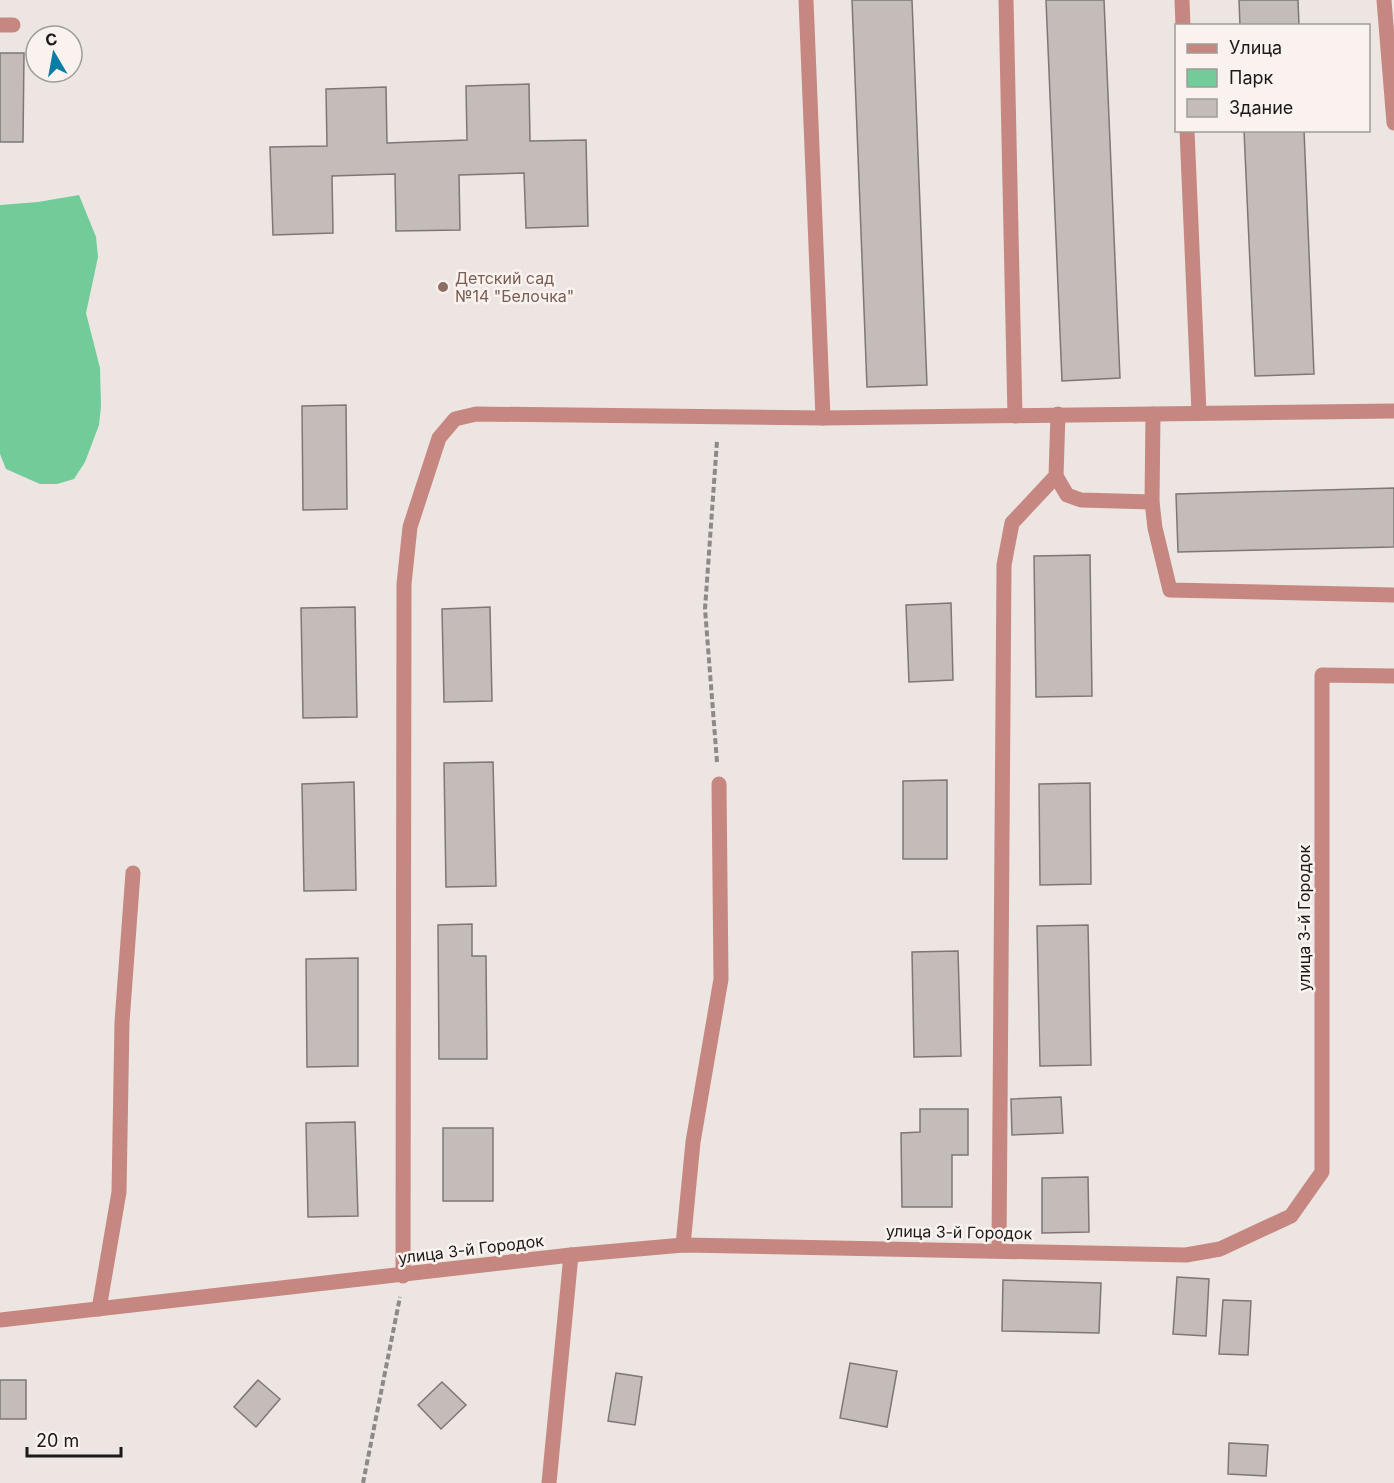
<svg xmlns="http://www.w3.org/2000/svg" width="1394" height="1483" font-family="Inter,sans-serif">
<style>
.green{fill:#71cc99}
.building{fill:#c3bcb9;stroke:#7e7775;stroke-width:1.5}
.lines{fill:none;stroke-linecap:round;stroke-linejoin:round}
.path{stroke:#8e8986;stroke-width:4;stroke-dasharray:6 3;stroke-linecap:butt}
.service{stroke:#c68781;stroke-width:15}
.minor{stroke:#c68781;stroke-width:15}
.education-dot{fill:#8d6e63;stroke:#f9f2ee;stroke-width:2}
.labels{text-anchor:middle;stroke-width:5;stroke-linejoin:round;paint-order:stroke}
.education-label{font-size:16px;fill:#785e54;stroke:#f9f2ee;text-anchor:start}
.street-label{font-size:16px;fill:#1c1a18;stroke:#f9f2ee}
</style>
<rect width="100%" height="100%" fill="#ece5e1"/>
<path class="green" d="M79 195 96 237 98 257 86 313 100 368 101 406 99 425 85 462 74 479 57 484H40L6 469 0 454V205L38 202Z"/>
<g class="building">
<path d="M852 0H912L927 385 867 387Z"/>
<path d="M1046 0H1104L1120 378 1062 381Z"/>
<path d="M1239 0H1298L1299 26H1240Z"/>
<path d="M0 53H24L23 142H0Z"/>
<path d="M529 84 530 141 586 140 588 226 526 228 524 173 459 175 460 230 396 231 395 174 332 176 333 233 273 235 270 147 327 146 326 89 386 87 387 143 467 140 466 86Z"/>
<path d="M1244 130H1304L1314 374 1255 376Z"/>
<path d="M346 405 347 509 303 510 302 406Z"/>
<path d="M1394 488V547L1178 552 1176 494Z"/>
<path d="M1090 555 1092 696 1036 697 1034 556Z"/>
<path d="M951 603 953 680 909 682 906 605Z"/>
<path d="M355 607 357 717 303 718 301 608Z"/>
<path d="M490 607 492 701 444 702 442 609Z"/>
<path d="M493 762 496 886 446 887 444 763Z"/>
<path d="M947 780V859H903V781Z"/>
<path d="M354 782 356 890 304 891 302 784Z"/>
<path d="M1090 783 1091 884 1040 885 1039 784Z"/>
<path d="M472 924V956H486L487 1059H439L438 925Z"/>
<path d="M1088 925 1091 1065 1040 1066 1037 926Z"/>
<path d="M958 951 961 1056 914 1057 912 952Z"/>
<path d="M358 958V1066L307 1067 306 959Z"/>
<path d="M1061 1097 1063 1133 1012 1135 1011 1099Z"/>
<path d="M920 1109H968V1155H952V1207H902L901 1133 920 1132Z"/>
<path d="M355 1122 358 1216 308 1217 306 1123Z"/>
<rect x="443" y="1128" width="50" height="73"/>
<path d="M1088 1177 1089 1232 1042 1233V1178Z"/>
<path d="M1177 1277 1209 1279 1206 1336 1173 1334Z"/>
<path d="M1003 1280 1101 1283 1099 1333 1002 1331Z"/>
<path d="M1223 1300 1251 1301 1248 1355 1219 1354Z"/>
<path d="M850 1363 897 1371 887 1427 840 1418Z"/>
<path d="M616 1373 642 1377 635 1425 608 1421Z"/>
<rect x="0" y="1380" width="26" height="39"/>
<path d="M258 1380 280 1399 256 1427 234 1407Z"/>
<path d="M442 1382 466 1405 441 1429 418 1405Z"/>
<path d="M1229 1443 1268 1445 1266 1476 1228 1474Z"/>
</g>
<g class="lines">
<g class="path">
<path d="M717 762 705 609 717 441"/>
<path d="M363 1483 400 1297"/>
</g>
<g class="service">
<path d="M806 0 823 418"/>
<path d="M1006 0 1015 416"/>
<path d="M1182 0 1183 26"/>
<path d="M1384 0 1394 123"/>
<path d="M0 25H13"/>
<path d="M1187 130 1199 413"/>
<path d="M1153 414 1152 502 1155 528 1170 590 1394 595"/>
<path d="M1056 476 1067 495 1081 500 1152 502"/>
<path d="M683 1245 693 1142 721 979 719 784"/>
<path d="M999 1250 1004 565 1012 523 1056 476 1058 414"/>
<path d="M99 1309 119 1192 122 1022 133 873"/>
<path d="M549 1483 571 1255"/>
</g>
<g class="minor">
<path d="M403 1276 404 584 410 527 439 438 455 419 476 414 823 418 1394 411"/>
<path d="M0 1320 571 1255 683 1245 1186 1255 1220 1249 1291 1216 1322 1172V675L1394 676"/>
</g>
</g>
<circle class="education-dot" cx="443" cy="287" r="6"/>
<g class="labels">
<g class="education-label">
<text x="455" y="284">Детский сад<tspan x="455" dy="18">№14 "Белочка"</tspan></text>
</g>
<g class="street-label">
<text transform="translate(1304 918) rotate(-90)" y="6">улица 3-й Городок</text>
<text transform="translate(959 1232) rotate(1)" y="6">улица 3-й Городок</text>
<text transform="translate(471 1249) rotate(-7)" y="6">улица 3-й Городок</text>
</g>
</g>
<rect x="1175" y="24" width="195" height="108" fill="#f9f2ee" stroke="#a19c98" stroke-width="1.5"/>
<rect x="1187" y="44" width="30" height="9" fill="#c68781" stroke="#a19c98" stroke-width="1.5"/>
<text x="1229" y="54" font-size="18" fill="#1c1a18">Улица</text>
<rect x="1187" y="69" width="30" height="18" fill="#71cc99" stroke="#a19c98" stroke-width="1.5"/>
<text x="1229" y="84" font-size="18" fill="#1c1a18">Парк</text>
<rect x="1187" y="99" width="30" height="18" fill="#c3bcb9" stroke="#a19c98" stroke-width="1.5"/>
<text x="1229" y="114" font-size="18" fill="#1c1a18">Здание</text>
<g transform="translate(54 54) rotate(350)"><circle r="28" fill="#f9f2ee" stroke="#a19c98" stroke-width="1.5"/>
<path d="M0-4.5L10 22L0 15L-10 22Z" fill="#087ea5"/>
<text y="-9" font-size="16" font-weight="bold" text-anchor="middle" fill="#1c1a18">С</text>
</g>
<path d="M27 1447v9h94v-9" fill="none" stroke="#1c1a18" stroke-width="3"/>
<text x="36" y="1447" font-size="18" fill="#1c1a18" stroke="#f9f2ee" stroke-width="4.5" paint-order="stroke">20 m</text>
</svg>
